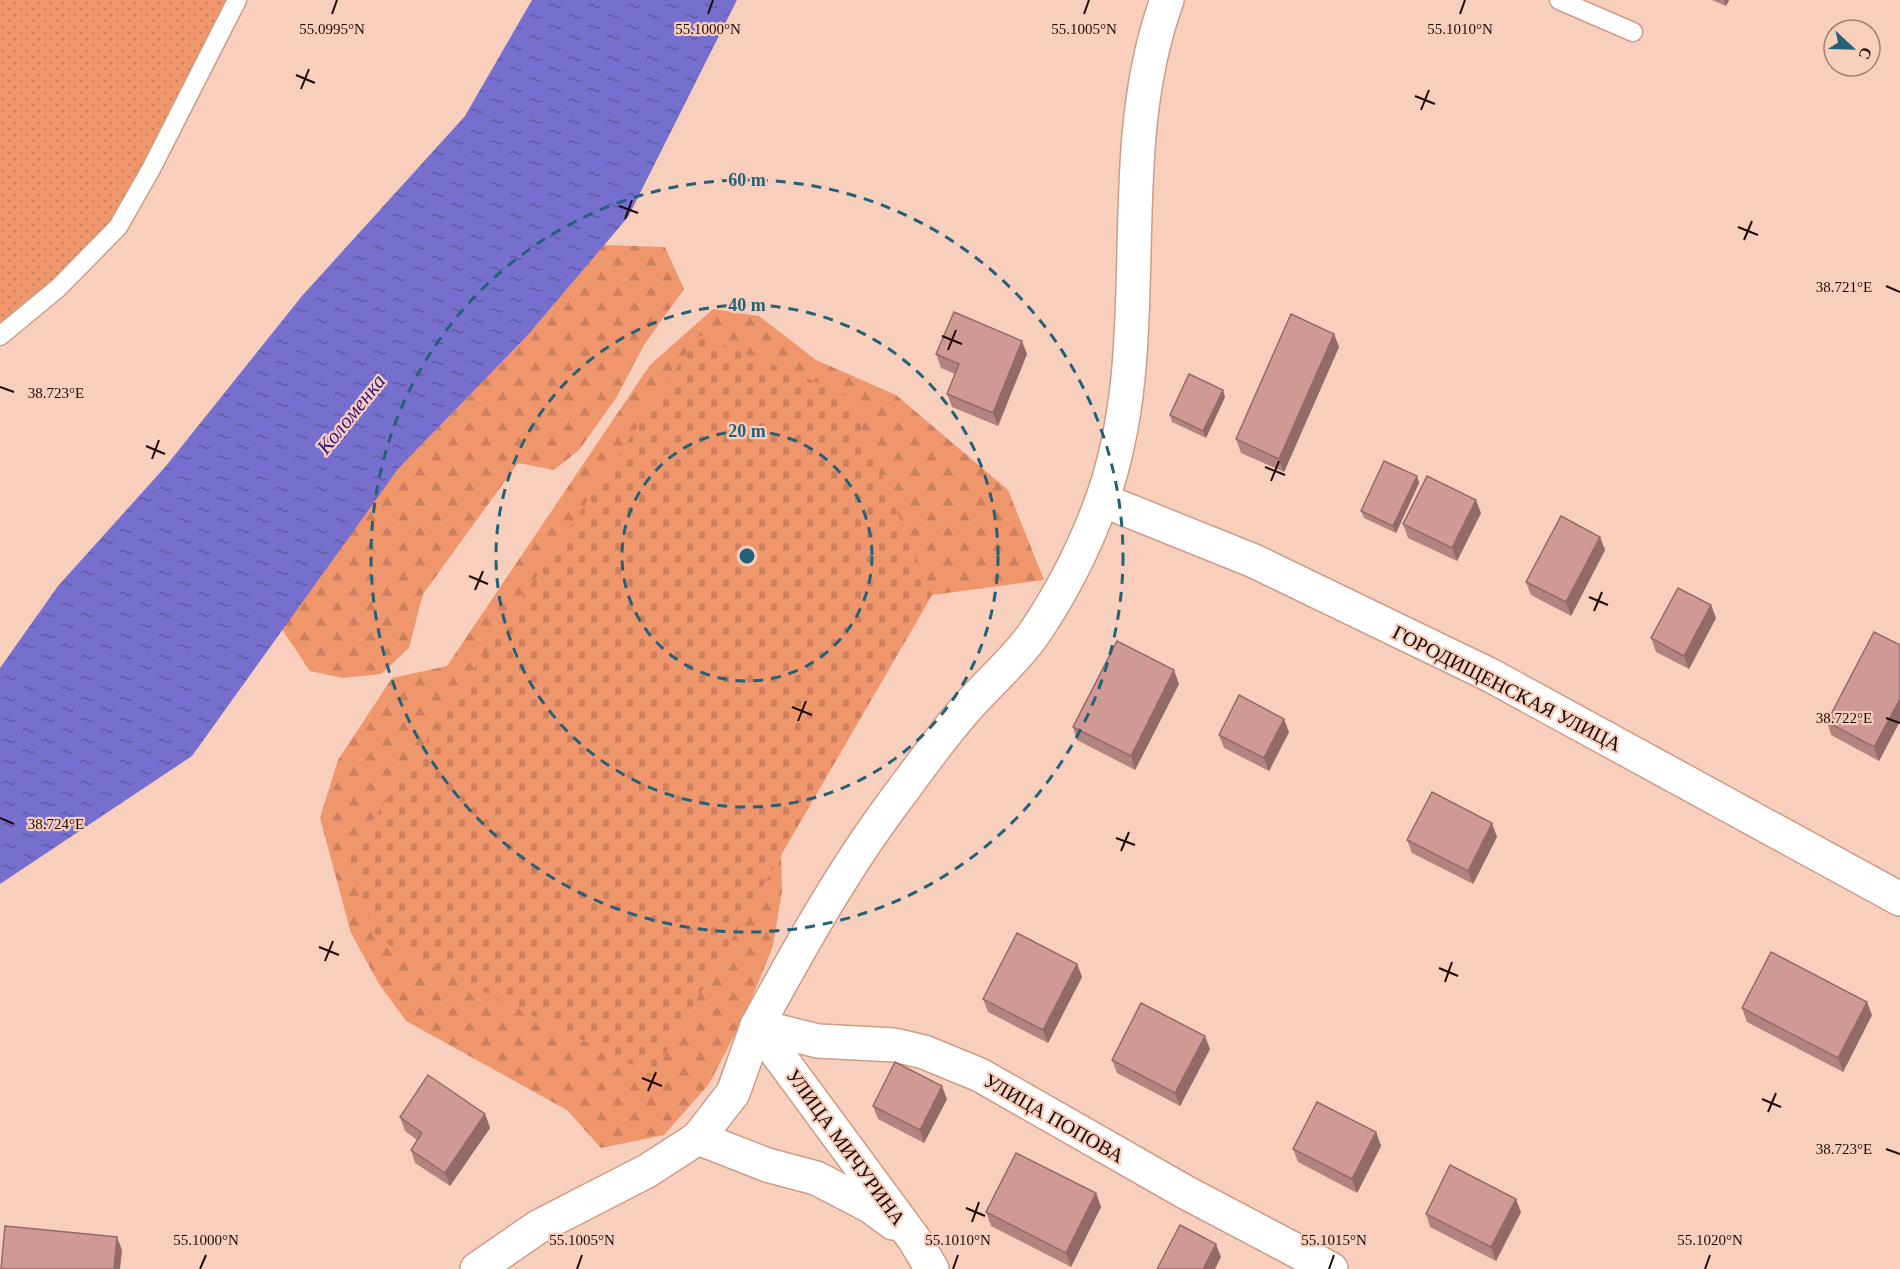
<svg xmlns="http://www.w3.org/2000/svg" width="1900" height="1269" font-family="Georgia,serif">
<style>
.forest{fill:url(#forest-firs)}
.cemetery{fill:url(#cemetery-stones)}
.garden{fill:url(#garden-dots)}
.water{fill:url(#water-ripples)}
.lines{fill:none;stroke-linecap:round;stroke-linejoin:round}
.service-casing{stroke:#ce9c87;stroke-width:21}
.minor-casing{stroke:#ce9c87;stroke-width:36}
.tertiary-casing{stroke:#ce9c87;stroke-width:36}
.service{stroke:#fff;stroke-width:18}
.minor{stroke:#fff;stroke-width:33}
.tertiary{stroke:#fff;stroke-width:33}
.wall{fill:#b3847f}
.shaded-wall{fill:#926b68}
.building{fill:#d09994;stroke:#926b68;stroke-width:1.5}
.ticks{fill:none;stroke:#1c0b05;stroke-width:2}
.ring{fill:none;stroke:#226177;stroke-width:3;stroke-dasharray:10 8}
.labels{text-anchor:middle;stroke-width:4.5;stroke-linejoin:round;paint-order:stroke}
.street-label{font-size:20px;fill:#1c0b05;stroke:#f8cebc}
.water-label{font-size:21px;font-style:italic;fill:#331387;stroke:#f8cebc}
.ticks-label{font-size:15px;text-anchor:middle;fill:#1c0b05;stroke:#f8cebc;stroke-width:4.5;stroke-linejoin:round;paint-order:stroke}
.centre{fill:#226177;stroke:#f8cebc;stroke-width:3}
.ring-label{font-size:18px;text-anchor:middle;font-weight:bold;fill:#226177;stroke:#f8cebc;stroke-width:4.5;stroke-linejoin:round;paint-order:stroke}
</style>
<defs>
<pattern id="forest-firs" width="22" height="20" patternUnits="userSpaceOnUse" patternTransform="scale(1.5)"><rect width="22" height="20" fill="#f0966d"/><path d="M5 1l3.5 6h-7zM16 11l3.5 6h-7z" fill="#cd805d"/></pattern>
<pattern id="cemetery-stones" width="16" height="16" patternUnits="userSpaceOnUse" patternTransform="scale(1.5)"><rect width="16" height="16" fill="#f0966d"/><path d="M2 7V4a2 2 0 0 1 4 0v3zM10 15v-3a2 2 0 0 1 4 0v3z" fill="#cd805d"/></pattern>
<pattern id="garden-dots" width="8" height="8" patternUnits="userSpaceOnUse" patternTransform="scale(1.5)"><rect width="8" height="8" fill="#f0966d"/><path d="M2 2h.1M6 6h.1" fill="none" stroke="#cd805d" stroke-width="1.8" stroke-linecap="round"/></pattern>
<pattern id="water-ripples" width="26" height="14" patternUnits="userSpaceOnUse" patternTransform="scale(1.5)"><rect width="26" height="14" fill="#766fce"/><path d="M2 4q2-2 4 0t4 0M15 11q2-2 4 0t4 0" fill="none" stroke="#6059a5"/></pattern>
</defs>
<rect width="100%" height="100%" fill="#f8cebc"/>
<g class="forest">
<path d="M604 245 665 247 684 289 644 345 616 398 579 450 554 470 518 463 423 594 409 648 381 674 343 678 310 671 281 628 398 469 527 336Z"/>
<path d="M713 309 759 316 816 360 896 395 1008 490 1044 580 932 595 781 855 782 891 773 946 745 1015 709 1084 664 1135 601 1148 567 1110 406 1021 379 984 351 933 320 818 338 760 392 678 447 666 650 365Z"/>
</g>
<path class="cemetery" d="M699 335 848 395 932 595 653 1075 375 938 348 857Z"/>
<path class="garden" d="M0 0H237L118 227 0 336Z"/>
<path class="water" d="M532 0H737L628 217 527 336 398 469 192 756 0 884V668L58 586 166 466 302 296 465 116Z"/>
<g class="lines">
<defs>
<g id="service">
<path d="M1559 0 1633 32"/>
<path d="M0 336 58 288 118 227 151 169 237 0"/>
</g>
<g id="minor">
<path d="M1102 500 1254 561 1490 675 1900 899"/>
<path d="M757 1026C798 951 840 875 891 806 915 774 938 741 964 711 986 685 1014 662 1033 635 1061 594 1084 549 1101 503 1160 341 1108 162 1167 0"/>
<path d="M757 1026 818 1041 894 1045 924 1052 980 1075 1185 1192 1331 1269"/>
<path d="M757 1026 914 1239 932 1269"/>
<path d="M698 1138 767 1165 816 1178 870 1206 893 1223"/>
</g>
<path id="tertiary" d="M477 1269 538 1227 647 1171 698 1138 733 1093 757 1026"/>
</defs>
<use href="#service" class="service-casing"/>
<use href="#minor" class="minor-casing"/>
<use href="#tertiary" class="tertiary-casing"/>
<use href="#service" class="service"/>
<use href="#minor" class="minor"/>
<use href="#tertiary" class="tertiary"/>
</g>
<g class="wall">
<path d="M1712 0H1729L1726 6Z"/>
<path d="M1334 334 1339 347 1284 472 1241 453 1236 439Z"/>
<path d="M936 354H1027L998 426 952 407 947 394 955 374 941 368Z"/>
<path d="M1225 397 1206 438 1172 422 1170 415Z"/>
<path d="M1417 476 1419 483 1396 533 1364 518 1361 511Z"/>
<path d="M1481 513 1457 561 1408 538 1403 524Z"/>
<path d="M1600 537 1605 550 1571 616 1531 595 1526 582Z"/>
<path d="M1716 618 1689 669 1656 652 1651 638Z"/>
<path d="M1900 645V721L1879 761 1831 735 1827 722Z"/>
<path d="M1179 684 1135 770 1077 740 1073 727Z"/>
<path d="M1289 732 1269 771 1224 748 1219 735Z"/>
<path d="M1497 837 1473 884 1412 853 1407 840Z"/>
<path d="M1077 964 1082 977 1048 1043 988 1012 983 999Z"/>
<path d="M1742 1008 1872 1015 1843 1072 1747 1022Z"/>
<path d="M1210 1049 1180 1106 1117 1073 1112 1060Z"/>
<path d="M947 1099 924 1143 878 1119 873 1106Z"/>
<path d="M485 1114 490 1128 450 1186 415 1163 411 1150 417 1140 405 1131 400 1117Z"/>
<path d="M1376 1132 1381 1146 1357 1193 1298 1162 1293 1149Z"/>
<path d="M1096 1193 1101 1207 1071 1267 991 1226 986 1212Z"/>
<path d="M1521 1212 1496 1261 1430 1227 1426 1214Z"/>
</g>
<g class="shaded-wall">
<path d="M1724 0H1729L1726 6Z"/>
<path d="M1334 334 1339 347 1284 472 1279 459Z"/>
<path d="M1022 341 1027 354 998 426 993 413Z"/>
<path d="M1223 390 1225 397 1206 438 1203 431Z"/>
<path d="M1417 476 1419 483 1396 533 1393 526Z"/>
<path d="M1476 500 1481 513 1457 561 1452 548Z"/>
<path d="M1600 537 1605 550 1571 616 1566 602Z"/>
<path d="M1711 605 1716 618 1689 669 1684 656Z"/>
<path d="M1174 670 1179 684 1135 770 1131 756Z"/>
<path d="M1900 699V721L1879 761 1874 747Z"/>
<path d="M1284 719 1289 732 1269 771 1264 758Z"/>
<path d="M1492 823 1497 837 1473 884 1468 871Z"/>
<path d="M1077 964 1082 977 1048 1043 1043 1030Z"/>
<path d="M1867 1002 1872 1015 1843 1072 1838 1058Z"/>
<path d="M1205 1036 1210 1049 1180 1106 1175 1093Z"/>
<path d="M942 1086 947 1099 924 1143 920 1130Z"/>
<path d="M485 1114 490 1128 450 1186 445 1173Z"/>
<path d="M1376 1132 1381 1146 1357 1193 1352 1179Z"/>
<path d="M1096 1193 1101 1207 1071 1267 1066 1253Z"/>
<path d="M1516 1199 1521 1212 1496 1261 1491 1247Z"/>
<path d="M117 1237 122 1250 120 1269H114Z"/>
<path d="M1216 1244 1221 1257 1215 1269H1203Z"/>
</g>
<g class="building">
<path d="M954 312 1022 341 993 413 947 394 959 364 936 354Z"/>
<path d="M1291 314 1334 334 1279 459 1236 439Z"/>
<path d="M1189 374 1223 390 1203 431 1170 415Z"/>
<path d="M1384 461 1417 476 1393 526 1361 511Z"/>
<path d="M1427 476 1476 500 1452 548 1403 524Z"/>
<path d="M1561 516 1600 537 1566 602 1526 582Z"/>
<path d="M1678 588 1711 605 1684 656 1651 638Z"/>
<path d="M1874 632 1900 645V699L1874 747 1827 722Z"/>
<path d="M1117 641 1174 670 1131 756 1073 727Z"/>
<path d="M1239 695 1284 719 1264 758 1219 735Z"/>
<path d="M1432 792 1492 823 1468 871 1407 840Z"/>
<path d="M1017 933 1077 964 1043 1030 983 999Z"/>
<path d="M1771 952 1867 1002 1838 1058 1742 1008Z"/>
<path d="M1141 1003 1205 1036 1175 1093 1112 1060Z"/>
<path d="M895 1062 942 1086 920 1130 873 1106Z"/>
<path d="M428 1075 485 1114 445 1173 411 1150 422 1133 400 1117Z"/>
<path d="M1317 1102 1376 1132 1352 1179 1293 1149Z"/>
<path d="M1016 1153 1096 1193 1066 1253 986 1212Z"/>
<path d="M1450 1165 1516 1199 1491 1247 1426 1214Z"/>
<path d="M1180 1225 1216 1244 1203 1269H1157Z"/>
<path d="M5 1226 117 1237 114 1269H1Z"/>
</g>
<path class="ticks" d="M332 14 337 0M708 14 713 0M1084 14 1089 0M1460 14 1465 0M296 75 315 83M301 89 309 69M1415 96 1435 104M1421 110 1429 90M619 206 638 213M625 219 632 200M1738 227 1758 235M1744 240 1752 221M1886 286 1900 292M942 336 962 344M948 350 956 330M0 387 14 392M146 446 165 454M152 459 159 440M1265 467 1285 475M1271 481 1279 461M469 576 488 584M475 590 483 571M1589 597 1608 605M1594 611 1602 592M792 707 812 715M1886 718 1900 723M798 721 806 701M0 818 14 824M1116 838 1135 845M1121 851 1129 832M319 947 339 955M325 961 333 941M1439 968 1458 976M1445 982 1452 962M642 1078 662 1086M648 1091 656 1072M1762 1099 1781 1107M1768 1112 1776 1093M1886 1149 1900 1154M966 1208 985 1216M972 1222 979 1202M200 1269 206 1255M577 1269 582 1255M953 1269 958 1255M1329 1269 1334 1255M1705 1269 1710 1255"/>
<g class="ring">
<circle cx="747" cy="556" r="125"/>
<circle cx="747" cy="556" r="251"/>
<circle cx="747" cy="556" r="376"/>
</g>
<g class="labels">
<g class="street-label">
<text transform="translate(1507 688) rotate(27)" y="7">ГОРОДИЩЕНСКАЯ УЛИЦА</text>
<text transform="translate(1054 1118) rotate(30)" y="7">УЛИЦА ПОПОВА</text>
<text transform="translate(846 1147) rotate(54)" y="7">УЛИЦА МИЧУРИНА</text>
</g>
<g class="water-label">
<text transform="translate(351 414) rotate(-51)" y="7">Коломенка</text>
</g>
</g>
<g class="ticks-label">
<text x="332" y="34">55.0995°N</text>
<text x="708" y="34">55.1000°N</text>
<text x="1084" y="34">55.1005°N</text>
<text x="1460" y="34">55.1010°N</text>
<text x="1844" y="292">38.721°E</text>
<text x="56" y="398">38.723°E</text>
<text x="1844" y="723">38.722°E</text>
<text x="56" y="829">38.724°E</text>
<text x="1844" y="1154">38.723°E</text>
<text x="206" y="1245">55.1000°N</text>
<text x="582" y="1245">55.1005°N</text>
<text x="958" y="1245">55.1010°N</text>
<text x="1334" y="1245">55.1015°N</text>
<text x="1710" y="1245">55.1020°N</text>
</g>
<circle cx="747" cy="556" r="9" class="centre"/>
<g class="ring-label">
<text x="747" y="186">60 m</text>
<text x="747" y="311">40 m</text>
<text x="747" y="437">20 m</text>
</g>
<g transform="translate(1852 48) rotate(112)"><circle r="28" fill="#f8cebc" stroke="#a08073" stroke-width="1.5"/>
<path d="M0-4.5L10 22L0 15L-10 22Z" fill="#226177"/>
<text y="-9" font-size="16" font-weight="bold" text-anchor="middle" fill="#1c0b05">С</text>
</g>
</svg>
